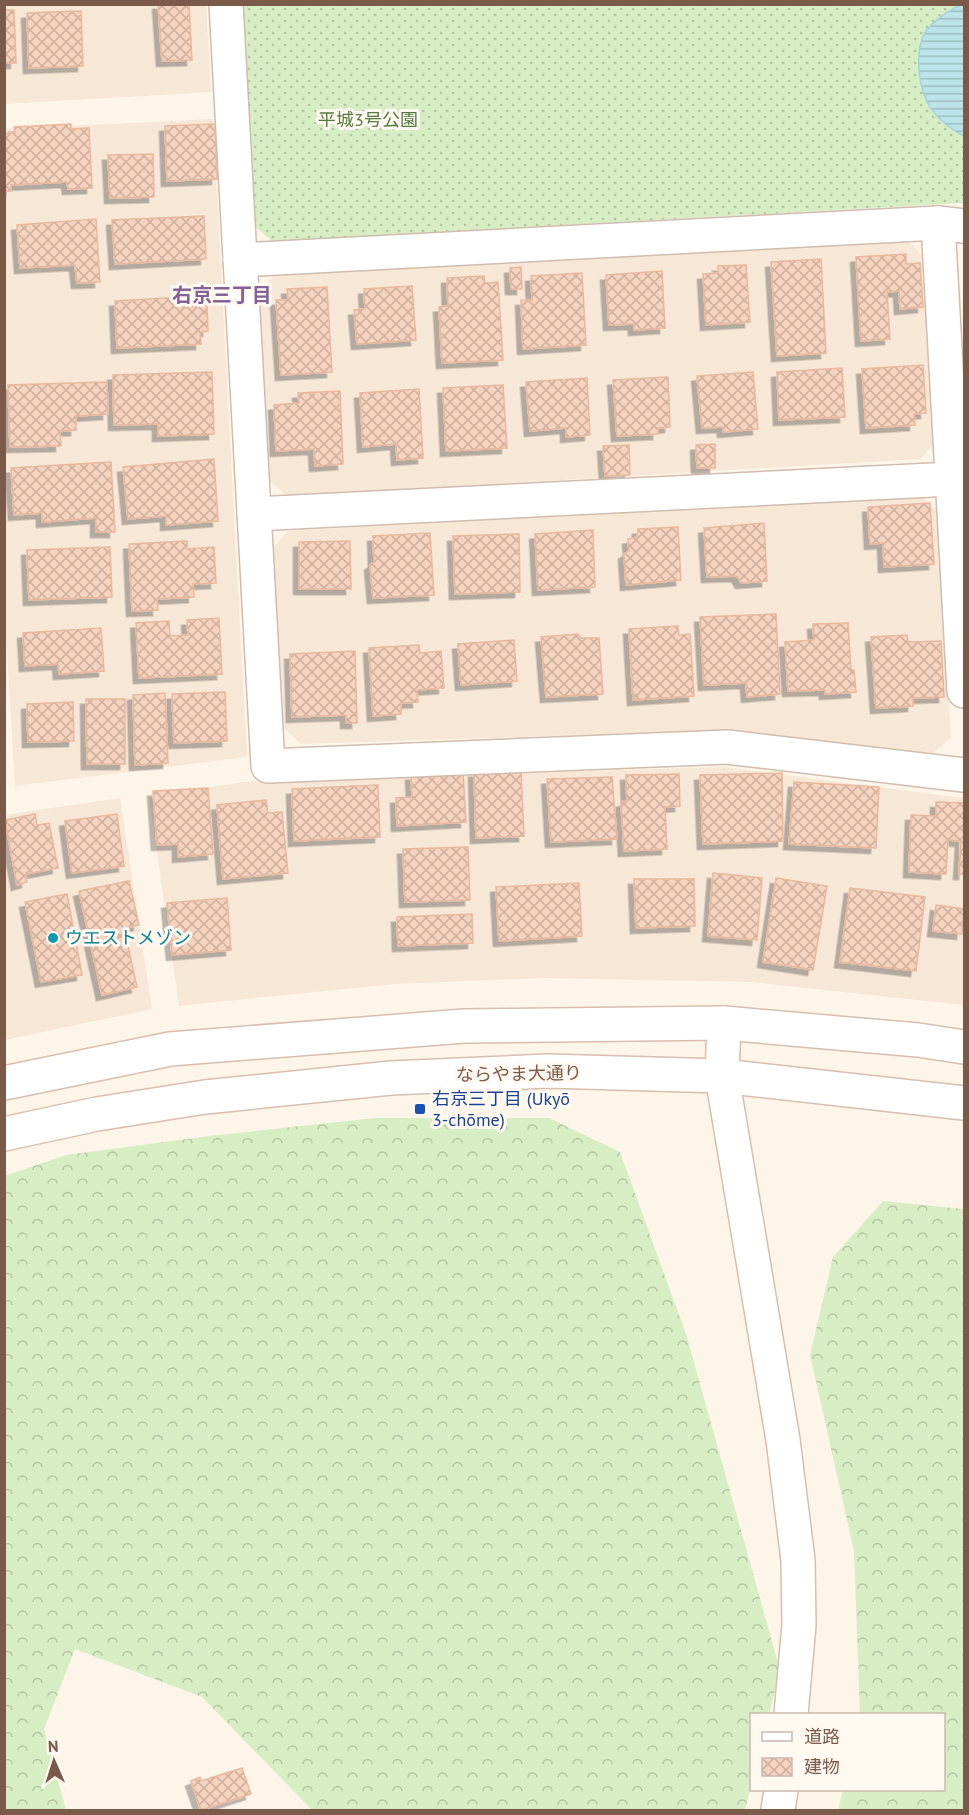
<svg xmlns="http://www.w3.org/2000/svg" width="969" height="1815" font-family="'PT Sans','Noto Sans JP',sans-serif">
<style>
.residential{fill:#f6e7d7}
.grass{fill:url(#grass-dots)}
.forest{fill:url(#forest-crowns)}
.water{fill:url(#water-rules);stroke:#a0d5dd;stroke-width:1.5}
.building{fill:url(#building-cross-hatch);stroke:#e9b89e;stroke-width:1.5;filter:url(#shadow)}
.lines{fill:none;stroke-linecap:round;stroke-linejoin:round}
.street-casing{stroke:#d2bcad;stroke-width:36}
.secondary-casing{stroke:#d8beac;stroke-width:36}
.street{stroke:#fff;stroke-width:33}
.secondary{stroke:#fff;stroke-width:33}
.culture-dot{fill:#0f9aa8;stroke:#fff9f1;stroke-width:2}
.transit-dot{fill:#1a4fb4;stroke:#fff9f1;stroke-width:2}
.labels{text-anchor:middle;stroke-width:6;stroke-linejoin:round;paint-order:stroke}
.park-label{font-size:18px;fill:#527b3e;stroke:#fff9f1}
.culture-label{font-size:18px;fill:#0d838f;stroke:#fff9f1;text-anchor:start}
.street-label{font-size:18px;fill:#7b5a4a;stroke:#fff9f1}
.transit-label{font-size:18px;fill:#164399;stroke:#fff9f1;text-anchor:start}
.neighbourhood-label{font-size:20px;font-weight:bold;fill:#846297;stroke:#fff9f1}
</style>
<defs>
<pattern id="grass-dots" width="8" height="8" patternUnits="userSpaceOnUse" patternTransform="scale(1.5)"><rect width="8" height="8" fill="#d7eec5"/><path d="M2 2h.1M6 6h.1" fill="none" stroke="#b3c4a2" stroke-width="1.8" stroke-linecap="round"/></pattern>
<pattern id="forest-crowns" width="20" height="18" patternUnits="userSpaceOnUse" patternTransform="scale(1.5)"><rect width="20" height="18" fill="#d7eec5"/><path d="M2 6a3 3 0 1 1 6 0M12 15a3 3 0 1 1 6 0" fill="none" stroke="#b3c4a2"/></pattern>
<pattern id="water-rules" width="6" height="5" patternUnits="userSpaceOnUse" patternTransform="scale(1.5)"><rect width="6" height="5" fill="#bbe4ea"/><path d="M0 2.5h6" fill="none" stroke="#9dbcc0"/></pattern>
<pattern id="building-cross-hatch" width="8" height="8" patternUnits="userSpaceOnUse" patternTransform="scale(1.5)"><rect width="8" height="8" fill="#f6d3be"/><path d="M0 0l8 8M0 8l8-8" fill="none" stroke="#ccae9c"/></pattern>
<filter id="shadow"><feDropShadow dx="-5.5" dy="5.5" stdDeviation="0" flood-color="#0004"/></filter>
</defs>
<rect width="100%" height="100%" fill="#fef5e9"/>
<g class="residential">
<path d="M5 5H206L211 92 5 104Z"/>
<path d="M213 119 247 757 15 786 4 605V129Z"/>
<path d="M908 241 926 259 935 444 920 459 287 496 268 479 259 293 275 274Z"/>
<path d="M922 497 937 511 951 738 928 757 730 730 301 744 281 725 272 549 288 531Z"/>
<path d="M724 767 964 798V1005L751 982 543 978 394 984 179 1006 149 797 243 782Z"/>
<path d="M120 798 152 1009 5 1040 4 815Z"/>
</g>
<path class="grass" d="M241 5H964V203L272 241 253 225Z"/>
<g class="forest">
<path d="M375 1118H549L620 1152 686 1334 780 1670 769 1714H752L751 1785 745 1810H312L202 1697 75 1649 44 1729 66 1810H5L4 1176 66 1155 209 1136Z"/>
<path d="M883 1201 964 1209V1810H838L843 1790H944V1714H860L854 1551 810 1355 833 1257Z"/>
</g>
<path class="water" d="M960 5H964V136C950 129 934 116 927 102 918 83 914 47 927 30 935 19 949 11 960 5Z"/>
<g class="building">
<path d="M158 4H189L192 60 162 61Z"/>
<path d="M4 10H14L16 63H4Z"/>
<path d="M81 11 83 66 29 68 27 13Z"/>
<path d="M71 124V129L89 128 92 188 68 189 67 182 11 185V191H4V134L15 133 14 127Z"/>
<path d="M215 124 217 179 167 181 165 126Z"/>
<path d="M153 154 154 197 110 198 108 155Z"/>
<path d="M204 216 206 259 115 264 112 220Z"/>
<path d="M96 219 100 282 77 283 75 265 20 268 17 225Z"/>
<path d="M906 254V264L920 263 923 307 900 309 899 291 887 292 890 339 861 341 856 257Z"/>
<path d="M821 259 826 353 777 356 771 262Z"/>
<path d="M746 265 750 322 706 325 703 274 718 273V266Z"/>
<path d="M521 267 522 289H511L510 268Z"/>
<path d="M662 271 665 328 634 330V324L609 325 606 275Z"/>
<path d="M582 273 586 345 523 349 521 300H532L531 276Z"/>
<path d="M484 276 485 283 498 282 503 360 442 363 439 307 448 306 447 278Z"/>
<path d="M412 286 416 340 357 344 354 310 365 309 364 289Z"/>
<path d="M327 287 332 372 281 375 276 300H288L287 289Z"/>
<path d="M183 297V307L207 305 208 331 200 332 201 344 117 348 115 301Z"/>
<path d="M923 365 926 413 914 414 915 425 866 428 862 369Z"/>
<path d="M842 368 845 417 779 420 777 372Z"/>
<path d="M212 372 214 434 158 436V424L114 425 113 375Z"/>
<path d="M753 372 758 429 723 432V427L702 428 697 376Z"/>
<path d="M668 377 670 427 658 428V434L617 436 613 380Z"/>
<path d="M587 378 590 435 566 437V428L530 431 526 382Z"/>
<path d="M107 382 108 414 76 416V430L60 431 61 446 10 447 8 385Z"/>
<path d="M503 385 507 448 446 451 443 388Z"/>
<path d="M419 389 423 458 397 460 396 444 363 447 360 393Z"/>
<path d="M340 391 343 464 315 466 314 449 276 451 274 405 299 403 298 393Z"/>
<path d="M715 444V468H697L696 445Z"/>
<path d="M629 445 630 475 605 476 603 446Z"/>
<path d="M214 459 218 521 166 525V516L128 519 123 467Z"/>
<path d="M111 462 115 532H96V518L42 522V513L14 515 11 468Z"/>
<path d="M930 503 934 564 884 567 883 543 870 544 868 507Z"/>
<path d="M764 523 767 581 741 583 737 576 707 577 704 528Z"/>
<path d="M678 527 681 580 626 585 624 554 629 551 628 539 637 537 638 529Z"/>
<path d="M593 530 595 587 538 590 535 534Z"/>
<path d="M430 533 434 595 373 598 370 565 374 562 373 536Z"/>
<path d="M519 534 520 592 455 594 453 536Z"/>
<path d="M187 541V549L214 547 216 583 193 584 194 597 157 599 158 610 132 611 129 544Z"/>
<path d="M350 541 351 589H299V542Z"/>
<path d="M110 547 112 597 29 600 27 550Z"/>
<path d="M776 614 780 694 747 697 746 683 704 685 700 617Z"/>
<path d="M219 618 222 674 139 678 136 623 169 621 170 636 188 635 187 620Z"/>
<path d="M848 623 851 670H854L856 692 825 694V690L788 691 785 642 814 640 813 624Z"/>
<path d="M678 626 679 635 690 634 694 696 633 700 629 629Z"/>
<path d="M101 628 104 671 59 674 58 664 25 666 23 633Z"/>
<path d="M578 634 581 638H599L603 694 546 697 541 637Z"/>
<path d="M907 635 908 642 941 641 944 697 913 698V706L876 708 871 637Z"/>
<path d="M514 640 517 681 461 685 458 644Z"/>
<path d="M419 645 420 653 441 651 444 688 417 690 418 702 401 703V714L373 716 369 648Z"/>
<path d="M355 651 357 723H346V715L292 717 290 654Z"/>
<path d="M225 692 227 741 174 743 172 694Z"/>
<path d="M165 693 168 763 135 765 133 695Z"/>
<path d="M86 699H125V764H87Z"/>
<path d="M73 702 74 741 28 742 27 704Z"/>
<path d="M521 770 524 836 476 838 474 772Z"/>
<path d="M463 773 466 822 397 826 396 798 412 797 411 775Z"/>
<path d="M782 773 783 841 703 844 700 775Z"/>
<path d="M679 774 680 806 665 807 667 849 624 851 621 802 627 801 626 775Z"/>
<path d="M612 777 617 839 551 842 547 779Z"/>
<path d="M794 782 879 787 876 848 789 844Z"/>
<path d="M378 785 380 837 294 841 292 789Z"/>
<path d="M208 788 213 854 178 857V844L157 845 153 791Z"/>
<path d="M266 800 268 813 282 812 288 873 223 879 217 805Z"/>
<path d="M936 802 964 803V874H959L961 841 948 840 946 874 909 872 911 815 936 816Z"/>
<path d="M35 814 37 825 49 823 58 868 26 874 27 882 17 885 5 820Z"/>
<path d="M117 814 124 866 72 873 65 821Z"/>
<path d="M468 847 470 900 405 902 403 849Z"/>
<path d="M713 873 762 878 757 940 708 936Z"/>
<path d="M776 878 827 886 813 970 763 962Z"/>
<path d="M634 879H694L695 926 636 928Z"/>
<path d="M129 881 139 925 124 928 137 987 102 995 79 891Z"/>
<path d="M579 883 582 936 499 941 496 887Z"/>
<path d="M850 888 925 897 916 971 840 962Z"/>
<path d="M67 894 82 975 41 982 25 902Z"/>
<path d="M227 898 231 950 172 955 167 903Z"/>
<path d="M936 905 964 909 962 934 933 931Z"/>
<path d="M472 914 473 943 398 946 397 917Z"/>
<path d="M242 1768 251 1794 201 1810 191 1781 200 1777 201 1781Z"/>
</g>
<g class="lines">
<defs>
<g id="street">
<path d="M226 4 268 766 727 747 964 775"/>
<path d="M938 223 964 691"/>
<path d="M240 260 938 223 964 226"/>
<path d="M254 514 952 479"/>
</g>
<g id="secondary">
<path d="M724 1023 722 1076 783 1440 798 1560 799 1625 791 1714"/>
<path d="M4 1083 170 1049 464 1026 724 1023 918 1040 964 1047"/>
<path d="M4 1134 97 1114 205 1097 391 1078 548 1071 722 1076 964 1103"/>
<path d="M778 1810 781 1790"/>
</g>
</defs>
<use href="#street" class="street-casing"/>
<use href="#secondary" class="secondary-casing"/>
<use href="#street" class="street"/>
<use href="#secondary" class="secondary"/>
</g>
<circle class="culture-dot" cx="53" cy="938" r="6"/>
<rect class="transit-dot" x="414" y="1103" width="12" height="12" rx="3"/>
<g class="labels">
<g class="park-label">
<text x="368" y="126">平城3号公園</text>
</g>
<g class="culture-label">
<text x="65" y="944">ウエストメゾン</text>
</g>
<g class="street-label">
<text transform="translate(519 1074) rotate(-1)" y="6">ならやま大通り</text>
</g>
<g class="transit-label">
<text x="432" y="1105">右京三丁目 (Ukyō<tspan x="432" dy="21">3-chōme)</tspan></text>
</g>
<g class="neighbourhood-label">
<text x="222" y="302">右京三丁目</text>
</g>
</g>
<rect width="969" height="1815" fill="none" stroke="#7b5a4a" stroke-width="12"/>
<rect x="750" y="1713" width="195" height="78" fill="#fff9f1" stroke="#cab9ae" stroke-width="1.5"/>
<rect x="762" y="1732" width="30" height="9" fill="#ffffff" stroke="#cab9ae" stroke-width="1.5"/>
<text x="804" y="1743" font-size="18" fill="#7b5a4a">道路</text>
<rect x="762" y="1758" width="30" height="18" fill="url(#building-cross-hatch)" stroke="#cab9ae" stroke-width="1.5"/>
<text x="804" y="1773" font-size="18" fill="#7b5a4a">建物</text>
<g transform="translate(54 1761) rotate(357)" stroke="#fff9f1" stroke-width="4.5" paint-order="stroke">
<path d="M0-4.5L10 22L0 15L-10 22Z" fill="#7b5a4a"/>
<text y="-9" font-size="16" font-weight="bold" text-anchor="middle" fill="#7b5a4a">N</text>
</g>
</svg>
